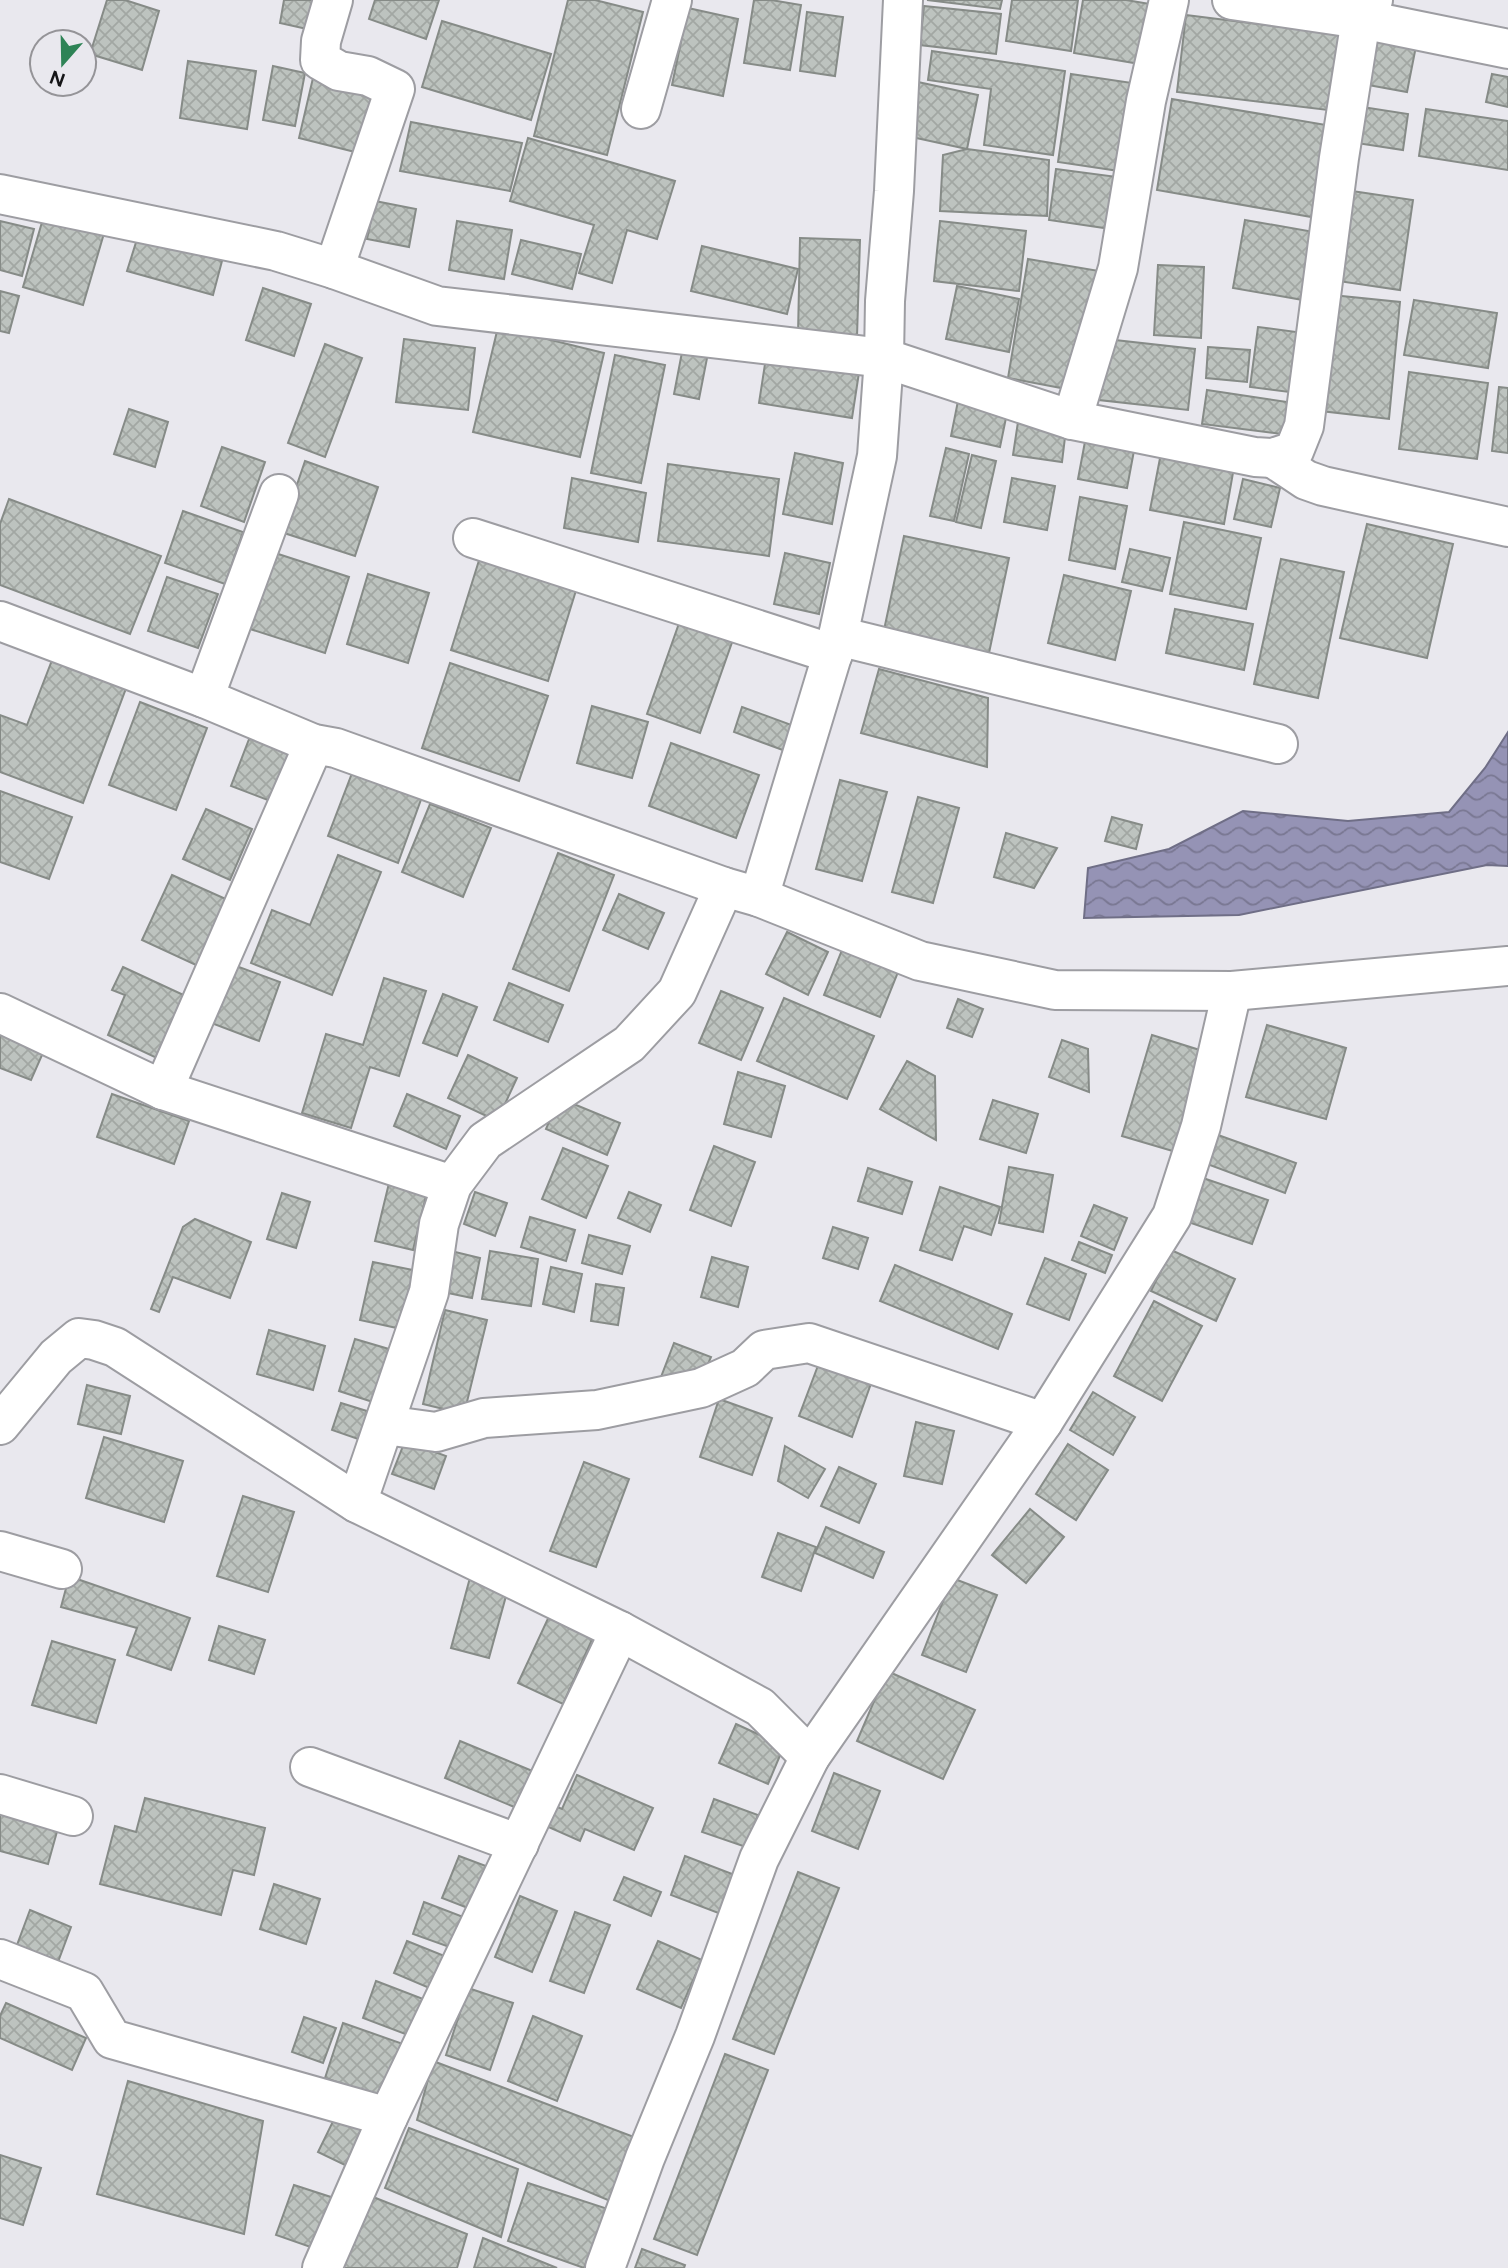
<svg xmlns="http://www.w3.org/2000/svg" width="1508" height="2268" font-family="Figtree,sans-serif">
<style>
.water{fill:url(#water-waves);stroke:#6f6e86;stroke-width:2}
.building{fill:url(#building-cross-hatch);stroke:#868b87;stroke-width:2}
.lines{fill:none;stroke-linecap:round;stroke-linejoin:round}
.minor-casing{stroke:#9d9da2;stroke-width:42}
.minor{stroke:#fff;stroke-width:38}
</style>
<defs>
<pattern id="water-waves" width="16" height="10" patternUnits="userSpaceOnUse" patternTransform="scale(1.75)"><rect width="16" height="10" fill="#9593b5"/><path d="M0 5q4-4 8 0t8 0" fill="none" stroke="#797792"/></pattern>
<pattern id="building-cross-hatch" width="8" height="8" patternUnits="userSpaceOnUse" patternTransform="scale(1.75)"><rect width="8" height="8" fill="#bdc3bf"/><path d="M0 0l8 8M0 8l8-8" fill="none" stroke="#a2a7a3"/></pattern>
</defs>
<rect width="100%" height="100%" fill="#e9e8ee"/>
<path class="water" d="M1508 732V866L1487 865 1239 915 1084 918 1088 868 1169 849 1243 811 1348 821 1449 812 1485 768Z"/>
<g class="building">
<path d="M107 0H125L159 11 142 70 90 54Z"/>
<path d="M284 0H322L316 31 280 23Z"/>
<path d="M375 0H439L426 39 369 19Z"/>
<path d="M568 0H595L643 12 607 155 534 136Z"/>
<path d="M754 0H771L801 5 790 70 744 63Z"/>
<path d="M927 0H1002L1000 9Z"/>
<path d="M1012 0H1078L1071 51 1006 41Z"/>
<path d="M1083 0H1126L1156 5 1146 65 1074 53Z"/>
<path d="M924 6 1001 14 996 54 920 45Z"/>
<path d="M688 8 738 19 723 96 672 85Z"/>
<path d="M807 12 843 17 835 76 800 71Z"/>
<path d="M1186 15 1345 35 1336 111 1177 92Z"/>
<path d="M442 21 551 54 531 120 422 87Z"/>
<path d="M1366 32 1417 41 1407 92 1357 83Z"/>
<path d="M932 51 1065 71 1053 155 984 145 991 89 928 80Z"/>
<path d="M188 61 256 71 247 129 180 118Z"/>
<path d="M273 66 305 73 295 126 263 120Z"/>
<path d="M1071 74 1139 84 1126 172 1058 162Z"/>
<path d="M1492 74 1508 77V107L1486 102Z"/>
<path d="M313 78 378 93 363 154 299 138Z"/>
<path d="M918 82 978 95 967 149 907 136Z"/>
<path d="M1172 99 1332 126 1317 218 1157 190Z"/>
<path d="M1356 106 1408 114 1403 150 1350 142Z"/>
<path d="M1426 109 1508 121V170L1419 156Z"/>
<path d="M411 122 522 143 510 191 400 171Z"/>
<path d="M528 138 675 181 657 239 627 230 612 283 579 273 594 225 510 201Z"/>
<path d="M967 149 1049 160 1047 216 940 211 943 155Z"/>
<path d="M1056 169 1125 178 1118 230 1049 220Z"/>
<path d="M1352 191 1413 200 1400 290 1338 281Z"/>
<path d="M375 201 416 209 409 247 367 239Z"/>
<path d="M45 212 105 230 83 305 23 287Z"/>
<path d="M1245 220 1314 232 1303 300 1233 288Z"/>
<path d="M0 221 34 229 22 276 0 270Z"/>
<path d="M457 221 512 230 504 279 449 270Z"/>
<path d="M940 221 1026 231 1019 291 934 281Z"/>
<path d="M138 236 222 261 213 295 127 271Z"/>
<path d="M800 238 860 240 857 337 798 335Z"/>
<path d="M521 240 581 254 572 289 512 274Z"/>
<path d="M702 246 798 269 787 314 691 291Z"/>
<path d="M1028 259 1099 271 1077 391 1008 378Z"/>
<path d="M1158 265 1204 267 1201 338 1154 335Z"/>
<path d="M957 286 1019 299 1009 352 946 339Z"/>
<path d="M263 288 311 304 294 356 246 340Z"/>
<path d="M0 291 19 296 9 333 0 331Z"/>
<path d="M1332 295 1400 302 1389 419 1321 411Z"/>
<path d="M1414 300 1497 313 1488 368 1404 355Z"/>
<path d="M498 327 604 353 580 457 473 432Z"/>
<path d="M1258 327 1304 333 1297 393 1250 387Z"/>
<path d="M404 339 475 348 468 410 396 402Z"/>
<path d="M1106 339 1195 349 1188 410 1099 400Z"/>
<path d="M325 344 362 358 325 457 288 443Z"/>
<path d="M683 347 708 353 699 399 674 394Z"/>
<path d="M1208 347 1250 350 1247 382 1206 378Z"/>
<path d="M767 351 860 366 852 418 759 403Z"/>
<path d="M615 355 665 365 641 483 591 473Z"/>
<path d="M1409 372 1488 383 1477 459 1399 449Z"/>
<path d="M1499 387 1508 388V453L1492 451Z"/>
<path d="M1207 390 1294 403 1290 435 1202 424Z"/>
<path d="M958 401 1007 413 1000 447 951 436Z"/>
<path d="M129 409 168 422 155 467 114 454Z"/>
<path d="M1018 422 1066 429 1062 462 1013 455Z"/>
<path d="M1087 431 1136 440 1127 488 1078 479Z"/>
<path d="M222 447 265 462 244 522 201 506Z"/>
<path d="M946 448 969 454 954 521 930 516Z"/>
<path d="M795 453 843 463 832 524 783 514Z"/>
<path d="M1161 453 1234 467 1224 524 1150 510Z"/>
<path d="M972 455 996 461 981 528 956 522Z"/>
<path d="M305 461 378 487 355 556 281 532Z"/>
<path d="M668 464 779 479 769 556 658 541Z"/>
<path d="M572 478 646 493 638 542 564 528Z"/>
<path d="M1012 478 1055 486 1047 530 1004 522Z"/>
<path d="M1243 479 1280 488 1271 527 1234 519Z"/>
<path d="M1080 497 1127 506 1115 569 1069 560Z"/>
<path d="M9 499 161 556 130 634 0 585V524Z"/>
<path d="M183 511 243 532 225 584 165 563Z"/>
<path d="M1184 522 1261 538 1246 609 1170 594Z"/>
<path d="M1367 524 1453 544 1427 658 1340 638Z"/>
<path d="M904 536 1009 558 989 653 884 630Z"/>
<path d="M1130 549 1170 558 1162 591 1122 582Z"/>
<path d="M272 552 349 577 325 653 247 628Z"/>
<path d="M785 553 830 563 819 614 774 604Z"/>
<path d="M481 554 578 584 548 681 451 650Z"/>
<path d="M1281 559 1344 572 1318 698 1254 684Z"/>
<path d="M368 574 429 593 408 663 347 644Z"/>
<path d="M1064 575 1131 591 1115 660 1048 643Z"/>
<path d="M167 577 218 594 198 648 148 631Z"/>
<path d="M1175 609 1253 624 1244 670 1166 653Z"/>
<path d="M683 612 736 631 700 733 647 714Z"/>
<path d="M54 655 128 683 83 803 0 772V715L27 725Z"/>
<path d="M450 663 548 696 519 781 422 748Z"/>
<path d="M879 669 988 698 987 767 861 733Z"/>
<path d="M140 702 207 728 176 810 109 785Z"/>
<path d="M592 706 648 722 632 778 577 763Z"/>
<path d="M742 707 797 727 788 752 734 732Z"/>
<path d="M251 734 293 750 273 802 231 786Z"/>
<path d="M671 743 759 775 736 838 649 806Z"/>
<path d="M354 768 423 794 398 863 328 836Z"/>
<path d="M840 780 887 792 862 881 816 869Z"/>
<path d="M0 791 72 817 49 879 0 862Z"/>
<path d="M918 797 959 808 933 903 892 892Z"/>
<path d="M430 804 491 828 463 897 402 872Z"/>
<path d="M206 809 252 829 230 880 183 859Z"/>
<path d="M1112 817 1142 825 1136 849 1105 841Z"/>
<path d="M1006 833 1057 848 1034 888 994 877Z"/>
<path d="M558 853 614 875 569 991 513 969Z"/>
<path d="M338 855 381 872 332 995 251 963 272 910 310 925Z"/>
<path d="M172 875 228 900 198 966 142 940Z"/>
<path d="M619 894 664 913 648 949 603 930Z"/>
<path d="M787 932 828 952 808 995 766 974Z"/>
<path d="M844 945 900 967 880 1017 824 995Z"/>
<path d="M228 963 280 982 259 1041 206 1021Z"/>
<path d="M123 967 190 998 161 1060 108 1035 125 995 112 990Z"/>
<path d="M384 978 426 991 399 1076 370 1067 351 1128 302 1113 326 1034 363 1045Z"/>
<path d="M509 983 563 1005 548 1042 494 1020Z"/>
<path d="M721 991 763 1008 741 1060 699 1043Z"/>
<path d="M443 994 477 1007 457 1056 423 1043Z"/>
<path d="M784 998 874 1036 847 1099 757 1061Z"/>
<path d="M958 999 983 1009 972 1037 947 1028Z"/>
<path d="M0 1024 46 1046 31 1080 0 1068Z"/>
<path d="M1267 1025 1346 1048 1326 1119 1246 1097Z"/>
<path d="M1152 1035 1206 1052 1176 1152 1122 1136Z"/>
<path d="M1062 1040 1088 1049 1089 1092 1049 1077Z"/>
<path d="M468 1055 517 1078 497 1121 448 1098Z"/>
<path d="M907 1061 935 1076 936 1140 880 1109Z"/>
<path d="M738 1072 785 1086 771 1137 724 1124Z"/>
<path d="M112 1094 189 1121 174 1164 97 1137Z"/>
<path d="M407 1094 460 1116 446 1149 394 1126Z"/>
<path d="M559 1098 620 1123 607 1155 546 1129Z"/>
<path d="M993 1100 1038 1114 1026 1153 980 1139Z"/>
<path d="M1218 1135 1296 1163 1285 1193 1207 1164Z"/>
<path d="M714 1146 755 1162 731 1226 690 1210Z"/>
<path d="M563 1148 608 1166 586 1218 542 1199Z"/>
<path d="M1009 1167 1053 1175 1043 1232 999 1223Z"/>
<path d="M868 1168 912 1182 902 1214 858 1201Z"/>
<path d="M1200 1177 1268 1200 1252 1244 1185 1221Z"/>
<path d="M390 1179 428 1188 413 1250 375 1241Z"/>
<path d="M940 1187 1000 1207 991 1235 964 1226 952 1260 920 1250Z"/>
<path d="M475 1192 507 1203 495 1236 464 1224Z"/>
<path d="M629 1192 661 1205 650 1232 618 1218Z"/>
<path d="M282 1193 310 1202 296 1248 267 1239Z"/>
<path d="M1094 1205 1127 1218 1114 1250 1081 1236Z"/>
<path d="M530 1217 575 1230 566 1261 521 1247Z"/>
<path d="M195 1219 251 1242 230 1298 173 1277 159 1312 151 1309 183 1227Z"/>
<path d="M833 1227 868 1238 858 1269 823 1258Z"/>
<path d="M589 1235 630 1246 622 1274 582 1263Z"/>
<path d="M1079 1242 1112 1255 1105 1273 1072 1260Z"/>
<path d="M1171 1250 1235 1279 1216 1321 1151 1291Z"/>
<path d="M451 1251 480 1258 472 1298 443 1292Z"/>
<path d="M490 1251 538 1259 531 1306 482 1299Z"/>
<path d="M712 1257 748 1267 738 1307 701 1297Z"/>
<path d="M1045 1258 1086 1274 1069 1320 1027 1304Z"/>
<path d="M373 1262 418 1271 406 1330 360 1320Z"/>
<path d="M895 1265 1012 1314 998 1349 880 1301Z"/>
<path d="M551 1267 582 1274 574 1312 543 1304Z"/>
<path d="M596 1284 624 1288 618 1325 591 1321Z"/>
<path d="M1154 1301 1202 1326 1162 1401 1114 1376Z"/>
<path d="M445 1310 487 1320 464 1414 423 1404Z"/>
<path d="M269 1330 325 1346 313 1390 257 1374Z"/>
<path d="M355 1339 399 1352 382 1405 339 1391Z"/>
<path d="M674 1343 711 1357 702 1378 661 1377Z"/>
<path d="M822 1355 874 1375 852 1437 799 1416Z"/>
<path d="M87 1385 130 1396 121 1434 78 1424Z"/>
<path d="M1093 1392 1135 1417 1113 1455 1070 1430Z"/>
<path d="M719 1399 772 1418 752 1475 700 1457Z"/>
<path d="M341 1403 370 1412 361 1440 332 1430Z"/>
<path d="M916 1422 954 1431 942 1484 904 1476Z"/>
<path d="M104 1437 183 1461 164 1522 86 1498Z"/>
<path d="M405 1441 446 1456 434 1489 392 1474Z"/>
<path d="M1068 1444 1108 1470 1076 1520 1036 1494Z"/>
<path d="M785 1446 825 1469 808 1498 778 1481Z"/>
<path d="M584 1462 629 1479 596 1567 550 1551Z"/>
<path d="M839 1467 876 1484 859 1523 821 1506Z"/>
<path d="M243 1496 294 1512 268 1592 217 1576Z"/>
<path d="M1030 1509 1064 1537 1026 1583 992 1555Z"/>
<path d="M826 1527 884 1552 873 1578 815 1553Z"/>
<path d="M778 1533 816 1547 801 1591 762 1577Z"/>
<path d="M471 1574 509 1585 489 1658 451 1648Z"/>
<path d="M952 1578 997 1595 966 1672 922 1655Z"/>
<path d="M80 1580 190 1618 171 1670 127 1655 137 1628 61 1607 68 1581Z"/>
<path d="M551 1612 595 1633 563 1704 518 1683Z"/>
<path d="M219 1626 265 1640 254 1674 209 1660Z"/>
<path d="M52 1641 115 1660 96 1723 32 1705Z"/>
<path d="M887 1671 975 1710 943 1779 857 1741Z"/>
<path d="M736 1724 784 1746 768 1784 719 1763Z"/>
<path d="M460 1741 535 1772 519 1809 445 1778Z"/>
<path d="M834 1773 880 1791 858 1849 812 1831Z"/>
<path d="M577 1775 653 1808 634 1850 585 1829 580 1841 544 1825 553 1805 562 1809Z"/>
<path d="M145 1798 265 1828 254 1875 233 1870 221 1915 100 1884 115 1826 136 1832Z"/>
<path d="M714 1799 758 1815 746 1847 702 1832Z"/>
<path d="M0 1813 58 1828 48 1864 0 1851Z"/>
<path d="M459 1856 494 1869 478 1912 442 1898Z"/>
<path d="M685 1856 735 1875 721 1914 671 1895Z"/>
<path d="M798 1872 839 1888 774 2054 733 2039Z"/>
<path d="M624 1877 661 1892 651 1916 614 1900Z"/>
<path d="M274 1884 320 1899 306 1944 260 1929Z"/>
<path d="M520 1896 557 1911 532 1972 495 1957Z"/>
<path d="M424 1902 466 1918 455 1949 413 1934Z"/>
<path d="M30 1910 71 1927 58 1962 17 1945Z"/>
<path d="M575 1912 610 1925 584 1993 550 1981Z"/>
<path d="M407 1941 447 1957 434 1990 394 1973Z"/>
<path d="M658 1941 702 1960 681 2008 637 1989Z"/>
<path d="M376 1981 431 2002 416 2038 363 2018Z"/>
<path d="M468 1988 513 2003 490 2070 446 2055Z"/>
<path d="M6 2003 86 2038 72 2070 0 2038V2016Z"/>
<path d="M533 2016 582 2036 557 2101 508 2081Z"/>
<path d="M304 2017 336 2028 323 2063 292 2052Z"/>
<path d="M343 2023 406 2045 388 2099 325 2078Z"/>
<path d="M725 2054 768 2070 697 2255 654 2239Z"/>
<path d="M433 2061 642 2140 615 2203 417 2120Z"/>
<path d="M128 2081 263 2121 244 2234 97 2194Z"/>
<path d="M340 2107 371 2122 349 2167 318 2152Z"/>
<path d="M409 2128 518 2169 501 2237 385 2188Z"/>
<path d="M0 2155 41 2168 23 2225 0 2218Z"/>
<path d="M528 2183 608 2209 584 2268 508 2241Z"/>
<path d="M294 2185 340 2200 322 2251 276 2235Z"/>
<path d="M363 2193 467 2234 457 2268H342Z"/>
<path d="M483 2238 557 2268H474Z"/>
<path d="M642 2249 685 2265 684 2268H635Z"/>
</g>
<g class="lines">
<defs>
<g id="minor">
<path d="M333 0 321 41 320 60 339 71 368 76 395 89 334 269"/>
<path d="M1232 0 1361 19 1508 49"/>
<path d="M641 109 672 0"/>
<path d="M0 194 276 251 334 269 437 306 884 358 1072 420 1255 457 1273 458 1294 451 1304 426 1339 158 1361 19 1373 0"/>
<path d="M1072 420 1118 268 1146 101 1169 0"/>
<path d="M1273 458 1306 480 1323 486 1508 527"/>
<path d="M473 538 833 654"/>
<path d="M0 621 204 698 314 744 336 748 724 887 759 897 920 961 1055 990 1232 991 1508 966"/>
<path d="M838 636 1278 744"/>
<path d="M204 698 279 494"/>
<path d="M759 897 838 636 877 456 884 358 885 301 894 191 903 0"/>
<path d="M0 1013 163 1090 452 1185"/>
<path d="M163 1090 314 744"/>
<path d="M0 1425 56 1357 79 1338 94 1340 115 1347 357 1503 620 1631 760 1707 810 1757 1043 1422 1172 1216 1201 1126 1232 991"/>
<path d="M385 1425 436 1432 484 1418 597 1410 701 1388 745 1368 764 1350 809 1343 1043 1422"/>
<path d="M357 1503 429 1292 439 1224 452 1185 485 1141 629 1044 677 992 724 887"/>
<path d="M0 1551 62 1569"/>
<path d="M310 1767 519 1844"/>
<path d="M0 1794 73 1816"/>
<path d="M0 1959 84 1992 112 2039 388 2117 620 1631"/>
<path d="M322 2268 388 2117"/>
<path d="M605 2268 645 2158 695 2036 759 1859 810 1757"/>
</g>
</defs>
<use href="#minor" class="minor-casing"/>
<use href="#minor" class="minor"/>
</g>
<g transform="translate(63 63) rotate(200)"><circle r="33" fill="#e9e8ee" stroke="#959498" stroke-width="2"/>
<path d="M0-5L12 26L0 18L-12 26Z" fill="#2e8356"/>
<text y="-10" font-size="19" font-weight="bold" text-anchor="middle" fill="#161618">N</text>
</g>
</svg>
